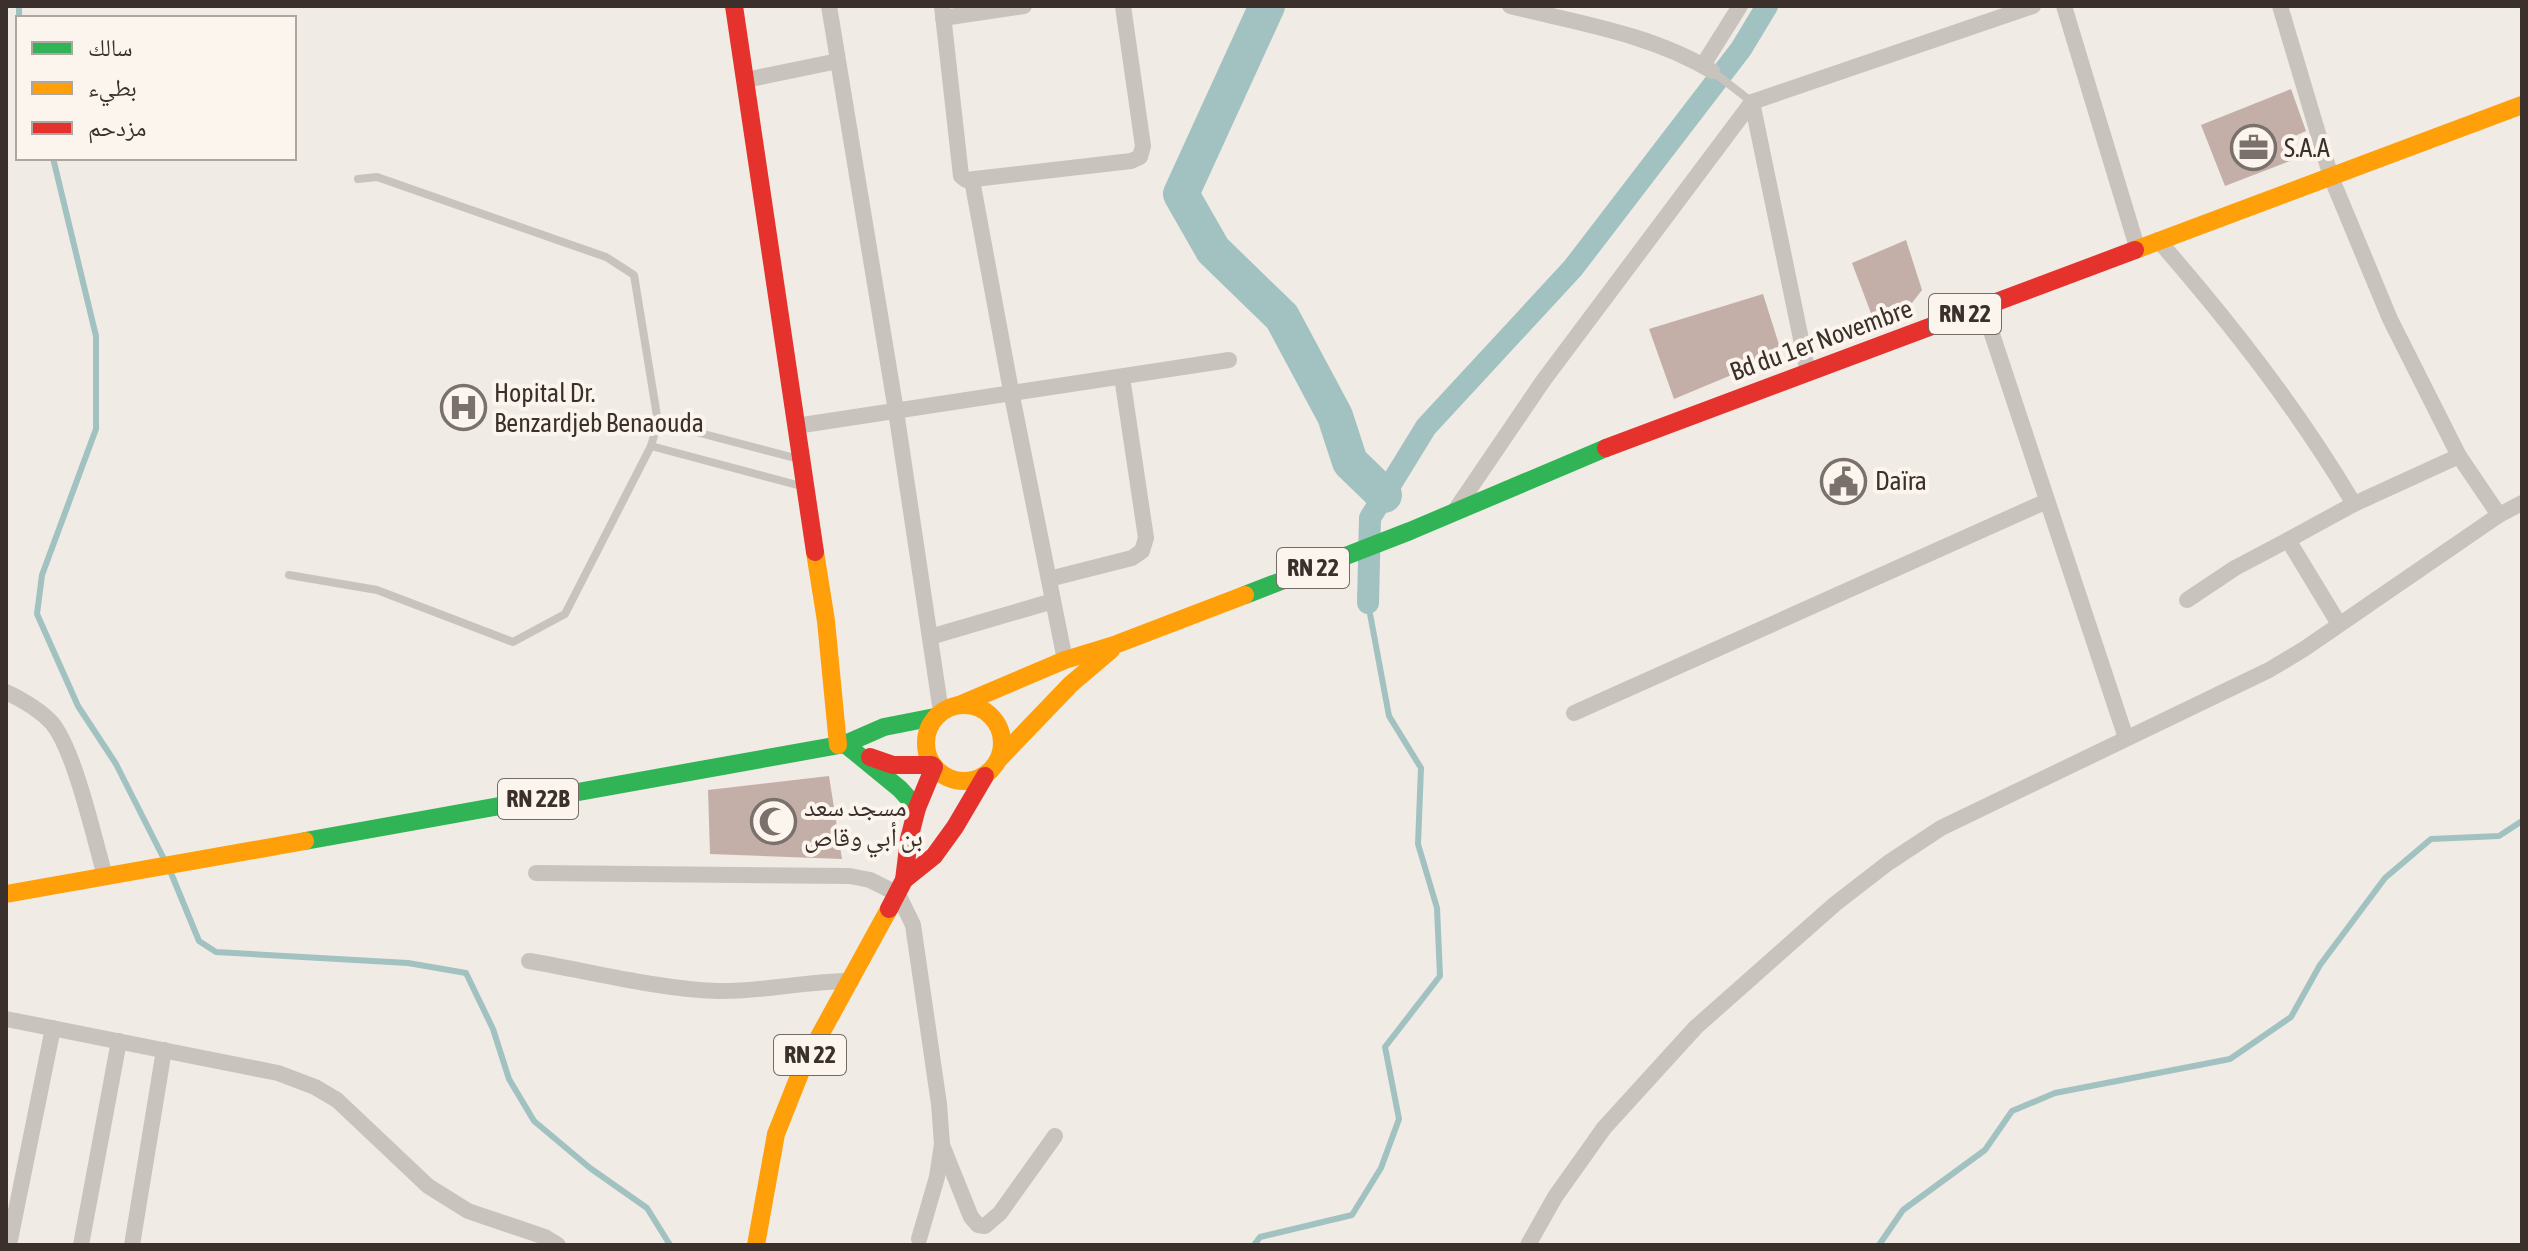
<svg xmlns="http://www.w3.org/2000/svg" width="2528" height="1251" font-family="'Asap Condensed','Noto Naskh Arabic',sans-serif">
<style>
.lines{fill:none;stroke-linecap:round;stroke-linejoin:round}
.stream{stroke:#a1c2c1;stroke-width:6}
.canal{stroke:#a1c2c1;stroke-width:22}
.river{stroke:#a1c2c1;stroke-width:36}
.building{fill:#c3afa7}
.lane{stroke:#c9c3be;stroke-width:8}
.street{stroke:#c9c3be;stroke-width:16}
.fast{stroke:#30b455;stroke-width:18}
.slow{stroke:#ff9f0a;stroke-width:18}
.jam{stroke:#e5322d;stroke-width:18}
.labels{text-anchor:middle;stroke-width:8;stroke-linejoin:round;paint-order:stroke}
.shield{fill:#fbf5ee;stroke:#756b66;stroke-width:2}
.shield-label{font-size:24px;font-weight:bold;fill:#3b302b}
.poi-label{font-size:26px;fill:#3b302b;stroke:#fbf5ee;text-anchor:start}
.street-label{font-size:26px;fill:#3b302b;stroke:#fbf5ee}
</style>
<rect width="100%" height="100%" fill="#f0ebe5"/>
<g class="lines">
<g class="stream">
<path d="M19 6V18"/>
<path d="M53 158 96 336V429L42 575 37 614 78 706 116 764 164 859"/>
<path d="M171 873 199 941 216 952 408 963 466 973 493 1029 509 1079 534 1121 590 1168 647 1208 670 1245"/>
<path d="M1254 1245 1260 1237 1352 1215 1381 1168 1399 1119 1385 1047 1440 976 1437 908 1418 844 1421 768 1389 716 1368 603"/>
<path d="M1879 1245 1903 1210 1985 1150 2012 1111 2055 1093 2230 1059 2291 1017 2320 965 2385 878 2431 839 2499 836 2522 821"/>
</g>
<path class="canal" d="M1368 603 1370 518 1426 427 1573 268 1741 49 1767 6"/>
<path class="river" d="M1267 6 1181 194 1213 250 1282 317 1335 416 1350 462 1384 495"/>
</g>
<g class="building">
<path d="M2291 89 2306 131 2293 137 2298 158 2225 186 2201 125Z"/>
<path d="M1906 240 1922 290 1908 308 1874 321 1852 263Z"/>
<path d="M1763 294 1782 354 1674 399 1649 329Z"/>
<path d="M829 776 842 859 710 854 708 790Z"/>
</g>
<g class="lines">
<g class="lane">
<path d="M1712 71 1752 102"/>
<path d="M658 422 795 458"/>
<path d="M651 446 801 486"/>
<path d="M289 575 377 590 513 642 565 614 651 446 658 422 634 275 606 257 377 177 358 179"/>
</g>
<g class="street">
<path d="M829 6 896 411 941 712"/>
<path d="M942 6 961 176 966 180 1131 161 1140 157 1143 146 1123 6"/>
<path d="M1510 6C1578 23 1651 34 1712 71"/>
<path d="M2064 6 2137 247"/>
<path d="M2280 6 2331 177 2390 319 2459 456 2499 515"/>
<path d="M943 18 1024 6"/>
<path d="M1703 65 1740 6"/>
<path d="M746 80 838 61"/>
<path d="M1752 102 1808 373"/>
<path d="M972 180 1011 391 1065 660"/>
<path d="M2158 240C2232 325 2296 407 2354 504"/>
<path d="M1983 307 2126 738"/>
<path d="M796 426 1229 360"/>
<path d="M1456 509 1543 381 1752 102 2033 6"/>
<path d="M1049 579 1132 558 1142 551 1146 538 1122 377"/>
<path d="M2187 600 2235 568 2288 540"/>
<path d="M2339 624 2288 540 2354 504 2459 456"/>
<path d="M930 637 1053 601"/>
<path d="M6 692C23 700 39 709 52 723 75 751 94 838 105 876"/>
<path d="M1574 713 2047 501"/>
<path d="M536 873 850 876 870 880 898 894 913 925 939 1104 942 1144 937 1177 919 1239"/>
<path d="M529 961C588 971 658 989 717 991 762 992 805 981 851 981"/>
<path d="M6 1019 278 1073 315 1087 337 1100 428 1186 468 1211 545 1237 558 1245"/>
<path d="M942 1145 971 1217 978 1225 985 1226 1000 1213 1055 1136"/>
<path d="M9 1245 53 1028"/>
<path d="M81 1245 119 1041"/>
<path d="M132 1245 164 1050"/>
<path d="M1528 1245 1555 1197 1604 1128 1696 1027 1835 904 1888 863 1941 828 2269 670 2304 649 2499 515 2522 503"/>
</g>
<g class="fast">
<path d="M1245 595 1410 531 1606 448"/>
<path d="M845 744 900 789 917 808"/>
<path d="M305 841 845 744 884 727 935 717"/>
</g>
<g class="slow">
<path d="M2135 250 2522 105"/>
<path d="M815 552 826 621 838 745"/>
<circle cx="964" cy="743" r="38"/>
<path d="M959 705 1065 660 1117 644 1245 595"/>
<path d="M999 759 1071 684 1111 650"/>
<path d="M6 894 305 841"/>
<path d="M756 1245 776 1134 803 1066 889 909"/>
</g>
<g class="jam">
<path d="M734 6 815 552"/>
<path d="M1606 448 2135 250"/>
<path d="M870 757 893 765H932"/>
<path d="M904 880 934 856 955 827 985 776"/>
<path d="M889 909 904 880 909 839 917 808 934 767"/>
</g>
</g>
<defs>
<symbol id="office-ring" viewBox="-11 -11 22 22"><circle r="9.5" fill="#fbf5ee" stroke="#7a716c" stroke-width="1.5"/><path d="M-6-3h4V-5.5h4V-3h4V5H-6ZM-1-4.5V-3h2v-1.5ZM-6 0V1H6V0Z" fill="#7a716c"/></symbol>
<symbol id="hospital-ring" viewBox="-11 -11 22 22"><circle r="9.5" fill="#fbf5ee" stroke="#7a716c" stroke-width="1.5"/><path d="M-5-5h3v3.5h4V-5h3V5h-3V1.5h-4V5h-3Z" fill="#7a716c"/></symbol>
<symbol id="civic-ring" viewBox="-11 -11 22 22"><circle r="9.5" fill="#fbf5ee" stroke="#7a716c" stroke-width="1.5"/><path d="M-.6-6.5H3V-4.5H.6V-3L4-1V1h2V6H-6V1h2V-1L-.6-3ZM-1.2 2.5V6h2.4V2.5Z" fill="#7a716c"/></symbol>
<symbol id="mosque-ring" viewBox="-11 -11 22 22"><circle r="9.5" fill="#fbf5ee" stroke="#7a716c" stroke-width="1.5"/><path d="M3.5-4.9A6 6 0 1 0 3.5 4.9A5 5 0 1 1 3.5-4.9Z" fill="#7a716c"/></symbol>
</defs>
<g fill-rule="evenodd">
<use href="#office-ring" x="2228" y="122" width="51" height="51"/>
<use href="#hospital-ring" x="438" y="382" width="51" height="51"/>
<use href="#civic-ring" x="1818" y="456" width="51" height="51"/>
<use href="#mosque-ring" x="748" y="796" width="51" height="51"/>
</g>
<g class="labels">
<g class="shield">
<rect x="1929" y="294" width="72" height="40" rx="6"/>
<rect x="1277" y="548" width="72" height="40" rx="6"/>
<rect x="498" y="779" width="80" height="40" rx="6"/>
<rect x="774" y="1035" width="72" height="40" rx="6"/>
</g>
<g class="shield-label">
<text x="1965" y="322">RN 22</text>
<text x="1313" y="576">RN 22</text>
<text x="538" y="807">RN 22B</text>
<text x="810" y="1063">RN 22</text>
</g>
<g class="poi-label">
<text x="2284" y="157">S.A.A</text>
<text x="494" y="402">Hopital Dr.<tspan x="494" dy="30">Benzardjeb Benaouda</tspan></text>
<text x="1875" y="490">Daïra</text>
<text x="804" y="816">مسجد سعد<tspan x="804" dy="30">بن أبي وقاص</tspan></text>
</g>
<g class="street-label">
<text transform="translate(1821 340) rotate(-20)" y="9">Bd du 1er Novembre</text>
</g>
</g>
<rect width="2528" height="1251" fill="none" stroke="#3b302b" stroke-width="16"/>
<rect x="16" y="16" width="280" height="144" fill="#fbf5ee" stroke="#aea6a0" stroke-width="2"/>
<rect x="32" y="42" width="40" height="12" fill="#30b455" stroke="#aea6a0" stroke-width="2"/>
<text x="88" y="56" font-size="24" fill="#3b302b">سالك</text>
<rect x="32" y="82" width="40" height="12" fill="#ff9f0a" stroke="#aea6a0" stroke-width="2"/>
<text x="88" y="96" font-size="24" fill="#3b302b">بطيء</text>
<rect x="32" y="122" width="40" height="12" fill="#e5322d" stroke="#aea6a0" stroke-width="2"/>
<text x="88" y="136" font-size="24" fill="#3b302b">مزدحم</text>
</svg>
